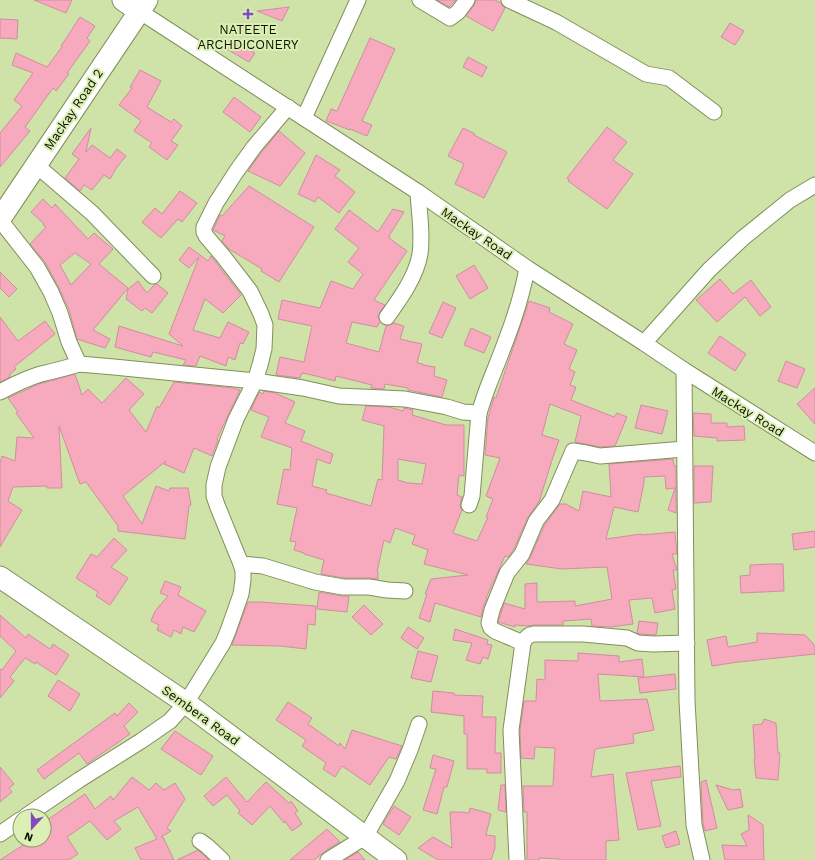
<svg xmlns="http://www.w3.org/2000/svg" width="815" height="860" font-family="'Work Sans',sans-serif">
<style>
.building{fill:#f7a9bd;stroke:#ce8f9f;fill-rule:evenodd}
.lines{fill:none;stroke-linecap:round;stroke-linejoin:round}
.street-casing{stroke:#80905a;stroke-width:17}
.secondary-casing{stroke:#80905a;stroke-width:23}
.street{stroke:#fff;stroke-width:15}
.secondary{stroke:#fff;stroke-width:21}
.poi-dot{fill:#8249c0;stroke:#dcefb5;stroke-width:1.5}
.labels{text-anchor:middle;stroke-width:4;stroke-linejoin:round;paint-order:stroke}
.poi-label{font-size:13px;fill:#0d1301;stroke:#dcefb5}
.street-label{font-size:13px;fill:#0d1301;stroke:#dcefb5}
</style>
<rect width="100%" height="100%" fill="#cfe2a8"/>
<g class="building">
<path d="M34 0H72L66 13Z"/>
<path d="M437 0H456L449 7Z"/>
<path d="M476 0H495L501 3 502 5 505 8 493 31 466 16 474 5Z"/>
<path d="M289 7 282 21 257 11Z"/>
<path d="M80 17 95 26 87 38 90 41 67 73 69 74 56 91 53 88 25 127 30 131 0 167V133L22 106 14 100 33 73 12 65 16 53 47 67 62 47 61 46Z"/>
<path d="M0 19 18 20 17 39 0 38Z"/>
<path d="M730 23 744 31 735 45 721 37Z"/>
<path d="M370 38 395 49 362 121 372 125 367 136 350 129V130L326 121 331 109 337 111Z"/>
<path d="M230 39 255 53 249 62 225 48Z"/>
<path d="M468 57 487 67 482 77 463 67Z"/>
<path d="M140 70 161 81 147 107 171 122 174 119 182 126 171 141 178 145 167 160 149 147 152 143 134 131 141 121 119 105 132 88 130 87Z"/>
<path d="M234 97 261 117 250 132 223 112Z"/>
<path d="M607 127 627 142 613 160 633 174 607 209 568 181 569 179 567 178Z"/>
<path d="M91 128 86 152 92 145 110 158 117 149 126 156 117 167 110 179 104 175 92 190 84 185 80 191 65 178 79 159 72 154Z"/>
<path d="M463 128 475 134 474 135 507 152 484 198 455 184 464 164 448 156Z"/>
<path d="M279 131 305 153 280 186 248 171 261 153Z"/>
<path d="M316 155 340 170 335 176 355 192 339 213 318 197 315 202 298 194Z"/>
<path d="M249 186 314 227 279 282 261 271 262 269 229 249 222 241 225 236 213 230 220 215 222 216Z"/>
<path d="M180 191 197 203 182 222 178 219 161 238 142 222 155 208 162 214Z"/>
<path d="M43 199 52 208 55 204 88 239 94 233 113 249 99 264 128 288 93 330 110 339 105 348 77 339 69 310 59 288 45 262 30 244 46 227 43 225 44 224 31 212ZM75 253 91 264 71 285 60 265Z"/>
<path d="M393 209 404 212 389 236H390L389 238 407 251 374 300 385 305 380 312 378 316 380 322 377 327 352 322 346 343 379 352 386 326 390 325 394 323 404 326 400 339 422 344 417 363 423 364V365L435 367 434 376 447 380 442 397 408 390V388L385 384 384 389 371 388 372 385 336 376 335 381 316 376 302 373 300 378 276 375 280 357 304 362 312 326 278 319 282 300 320 308 331 281 353 289 363 274 348 262 359 248 335 229 349 210 378 232Z"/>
<path d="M189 247 208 261 211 256 241 295 223 313 205 299 193 330 220 338 228 322 249 332 243 344 240 343 235 360 228 357 226 366 200 356 196 366 183 365 186 360 178 358 179 357 178 358 153 352 151 357 115 347 119 326 183 346 169 334 199 257 189 268 179 260Z"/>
<path d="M474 265 488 288 470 299 456 276Z"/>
<path d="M0 272 17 289 9 297 0 288Z"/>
<path d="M720 279 733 294 751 280 771 307 760 316 745 297 717 322 696 300Z"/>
<path d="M138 281 147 293 154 285 157 284 168 293 152 313 145 308 142 311 126 299 128 289Z"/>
<path d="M529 301 550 308 549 312 573 324 564 344 577 350 569 369 575 372 570 385 576 387 571 400 614 417 617 413 627 417 615 446 601 447 575 442 581 416 550 404 542 435 559 440 552 460 539 502 528 517 514 549 508 557 505 556 486 598H487L483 608 481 617 435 603 430 622 419 618 427 594H425L431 579 468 575 424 564 428 550 412 544 415 535 395 528 390 543 384 540 377 572H378V579L369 578H344L321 574 324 560 304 554V553L294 550 296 542 290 541 297 508 277 504 284 469 290 470 292 448 261 437 269 417 251 410 259 392 263 394 264 391 275 393 295 402 285 423 305 431 301 441 333 454 330 464 317 459 312 486 327 490 326 493 371 506 378 479 382 480 384 426 362 420 366 406 389 407 403 411 404 408 413 410 412 415 446 425H464V476L459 475 457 495 462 497 460 506 462 510 453 533 477 541 488 517H486L493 499 486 496 500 458 485 455 488 418 494 397 496 398ZM398 459 426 464 422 484 408 483 398 480Z"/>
<path d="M443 302 456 308 442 338 429 333Z"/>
<path d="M0 317 18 341 45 321 55 334 14 367 16 369 10 374V377L0 382Z"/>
<path d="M471 328 491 337 484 353 464 345Z"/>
<path d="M720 336 746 354 735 371 708 353Z"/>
<path d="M786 361 805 369 797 388 778 381Z"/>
<path d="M75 374 82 395 88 389 102 403 126 378 144 394 129 410 146 432 157 406 159 408 174 382 233 388 240 390 217 439 218 440 212 456 194 448 184 473 164 464 166 461 123 496 142 524 156 486 169 491 170 488H188L191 505 189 506 185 539 118 531V526L86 482 80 484 59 426 62 488H47V486L13 487 8 501 22 510 0 547V463L2 456 15 461 17 437 34 438 16 413 18 412 8 398 39 384Z"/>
<path d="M815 388V424L797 404Z"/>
<path d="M641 405 668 411 662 434 635 428Z"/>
<path d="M693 413 711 414V423H727V427L744 426 745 440 717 441V438L694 436Z"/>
<path d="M673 459 674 466H676V513L668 510 675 488 666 489 665 476 644 477V483L638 512 614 507 606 539 641 534V535L675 532 677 554H672L677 570H673L676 589 672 590 675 609 655 613 652 598 629 600 633 624 610 627 592 626 591 619 563 621V625H534L527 626 515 625V627L498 622 501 613 504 603 525 609V584L537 583V602L575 601V606L612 599 607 567 562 569 526 564 530 558 544 526 560 504H566L579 511 583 491 611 497 609 464Z"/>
<path d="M694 466H713L711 502 694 503Z"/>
<path d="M815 531V547L794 550 792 534Z"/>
<path d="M114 538 127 550 111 567 128 578 110 605 96 596 98 592 76 578 91 554 97 557Z"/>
<path d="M771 564H783L784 591 741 593 740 576 750 575V565Z"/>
<path d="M165 581 181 587 178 595 206 611 194 632 183 627 181 634 174 630 171 637 157 630 159 625 151 621 155 611 168 596 160 593Z"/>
<path d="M319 592 342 596H349L347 612 317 609Z"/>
<path d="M248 602H260L316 606 315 625 308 624 306 649 280 646 232 645Z"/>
<path d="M364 605 383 624 371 635 352 617Z"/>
<path d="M0 615 26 638 28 634 50 649 53 644 69 655 56 675 36 662 35 664 25 658 10 677 14 681 0 698V669L2 670 16 651 0 636Z"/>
<path d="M639 621 658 623 656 635 640 634 637 633Z"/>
<path d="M408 627 424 638 417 649 401 638Z"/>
<path d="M455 629 488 640 487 644 492 645 488 659 483 657 480 664 466 660 472 643 453 640Z"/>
<path d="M757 633 805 635 812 642 815 647V654L739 662H738L712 666 707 640 726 636 728 647 757 642Z"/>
<path d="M418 651 438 656 431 682 411 678Z"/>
<path d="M578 653 619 656V662L642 659 644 677 598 674 600 701 647 699 654 730 633 734 634 743 595 749 591 777 613 774 619 840 606 841V860H559V859L539 858V860H527V812H524L523 786H553L555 748 535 747 534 759 521 758 520 730 524 701H536L537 679 545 680V660L578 661Z"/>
<path d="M675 674 676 689 640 693 638 678Z"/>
<path d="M58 680 80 694 70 711 48 696Z"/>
<path d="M433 691 454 693V695L483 696 482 717H496L495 753H501V773H487V769H467V734H464V716L431 712Z"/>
<path d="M288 702 312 718 308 724 339 746 340 743 345 749 352 730 402 746 396 759 389 757 370 785 342 766 335 777 323 769 326 763 302 746 306 740 276 720Z"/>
<path d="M129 703 138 712 124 726 130 734 87 764 79 753 44 779 37 770 115 713 117 716Z"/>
<path d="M764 719 776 723 778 753H780L778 780 756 778 754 759H755L753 725 762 724Z"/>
<path d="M175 731 213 756 201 775 161 749Z"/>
<path d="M433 755 454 761 447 787H444L437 814 423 810 436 769 430 768Z"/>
<path d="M680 766 681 777 651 781 661 826 638 830 626 773Z"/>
<path d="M0 767 14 784 9 788 12 792 0 802Z"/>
<path d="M132 777 149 790 156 783 164 790 175 783 185 799 167 828 171 831 161 837H163L174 860H141L135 848 157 839 138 807 114 821 121 829 107 840 90 821 67 837 78 854 69 860H0L31 840H44V822L85 794 95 809 111 796 113 800Z"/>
<path d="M226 777 247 802 266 782 289 803 291 801 298 811 295 813 302 824 292 831 285 821 284 823 270 806 252 825 238 813 240 811 227 795 213 806 204 796Z"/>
<path d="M706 780 717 828 705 831 703 824 701 782Z"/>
<path d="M501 785H505L506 812 498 810Z"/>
<path d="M716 785 733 790 740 789 743 807 728 810Z"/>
<path d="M394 806 411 817 399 835 383 824Z"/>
<path d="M470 808 491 814 486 835 495 836V848L491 860H438L418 848 433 837 452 848 450 812H461L469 813Z"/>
<path d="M748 815 756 820 763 825 764 860H725L722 845 747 846 741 834 749 830Z"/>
<path d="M327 829 340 842 328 849 314 860H290Z"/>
<path d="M676 831 680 844 666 848 662 836Z"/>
<path d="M198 850 209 860H177Z"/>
<path d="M358 852 365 860H345Z"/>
</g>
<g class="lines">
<defs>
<g id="street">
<path d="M420 0 450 18 458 12 467 0"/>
<path d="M509 0 556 22 646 74 669 78 714 112"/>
<path d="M139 11 418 192 527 268 644 343 684 370 815 453"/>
<path d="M304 118 358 0"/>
<path d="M36 165 92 213 153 276"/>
<path d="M0 220 37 267 51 292 60 313 69 342 79 364 114 367 255 381 303 388 339 396 405 399 447 407 463 412 479 413C482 404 485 394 489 384 504 346 520 308 527 268"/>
<path d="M387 317C400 299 416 277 420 254 423 234 419 213 418 192"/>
<path d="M644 343 709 270 743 238 790 200 815 185"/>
<path d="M684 370 687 701 694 825 702 860"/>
<path d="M0 392C13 385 27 378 41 374 54 371 66 368 79 364"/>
<path d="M469 505 472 496 479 413"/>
<path d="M241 564 263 566 315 582 343 587H369L387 590 405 591"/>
<path d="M523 643 495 631 491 628 489 623 492 610 507 573 522 554 536 521 552 500 573 451 586 453 600 456 684 449"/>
<path d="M26 816 79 780 141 741 170 721 186 703 223 643 228 631 241 594 243 580V571L241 564 217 505 214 496V485L218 467 236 419 255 381 260 365 264 349 265 325 261 314 250 291 223 256 206 236 204 232V227L216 203 236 172 254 147 288 107"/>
<path d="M0 834 20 820"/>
<path d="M200 841 207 846 222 860"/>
<path d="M328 860 365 837 397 781 410 750 419 724"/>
<path d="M517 860 511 730 523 643C526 637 528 635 534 634H583L627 638 638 643 653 644 687 643"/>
</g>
<g id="secondary">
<path d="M123 0 139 11"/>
<path d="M0 219 147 0"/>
<path d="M0 577 186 703 396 860"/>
</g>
</defs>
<use href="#street" class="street-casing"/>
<use href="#secondary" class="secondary-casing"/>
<use href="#street" class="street"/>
<use href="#secondary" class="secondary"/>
</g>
<path class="poi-dot" d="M246 8h4v4h4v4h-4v4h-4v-4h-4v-4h4z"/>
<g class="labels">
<g class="poi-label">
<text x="248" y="34">NATEETE<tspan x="248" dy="15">ARCHDICONERY</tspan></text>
</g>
<g class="street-label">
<text transform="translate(73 109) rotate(-56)" y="5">Mackay Road 2</text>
<text transform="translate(477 233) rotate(34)" y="5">Mackay Road</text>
<text transform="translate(748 411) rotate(32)" y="5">Mackay Road</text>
<text transform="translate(201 715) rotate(36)" y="5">Sembera Road</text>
</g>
</g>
<g transform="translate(32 828) rotate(201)"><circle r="19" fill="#dcefb5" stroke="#89976d"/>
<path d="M0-3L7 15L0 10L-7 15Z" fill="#8249c0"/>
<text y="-6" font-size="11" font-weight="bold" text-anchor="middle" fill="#0d1301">N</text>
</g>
</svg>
